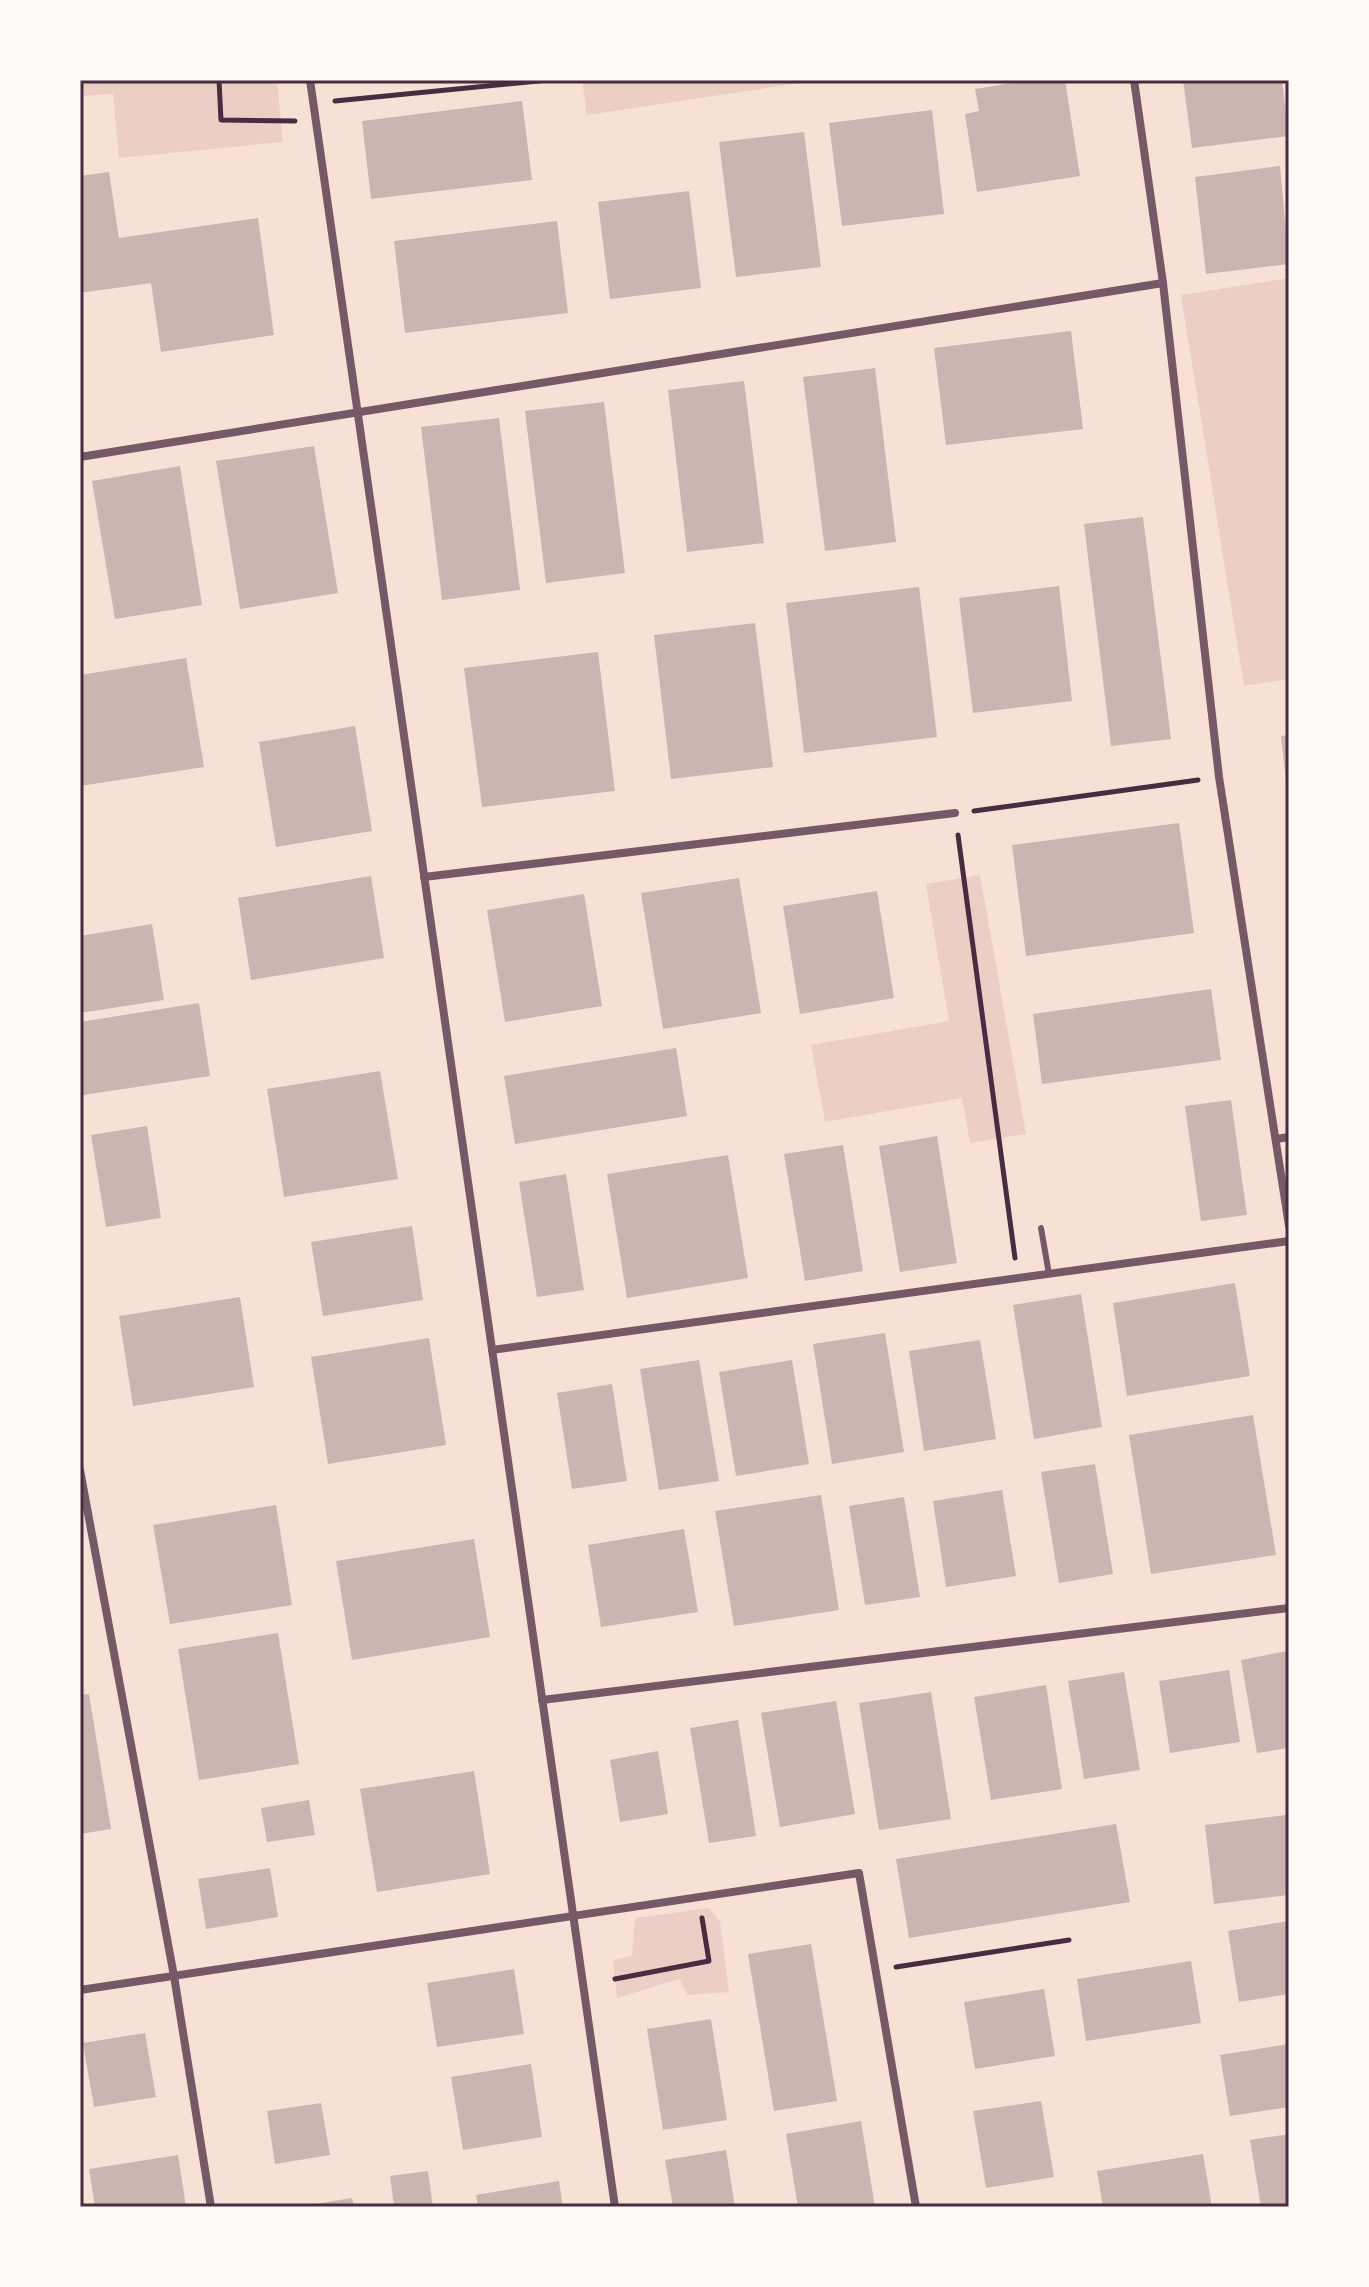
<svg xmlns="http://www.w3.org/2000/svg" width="1369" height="2287" font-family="'Crimson Pro',serif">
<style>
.green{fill:#ebcfc5}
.building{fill:#ccb4b1}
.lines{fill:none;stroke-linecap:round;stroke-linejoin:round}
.path{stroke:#4a2c40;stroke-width:5}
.service{stroke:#755966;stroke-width:6}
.minor{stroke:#755966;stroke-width:8}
.neatline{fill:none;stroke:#4a2c40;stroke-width:3}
</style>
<rect width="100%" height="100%" fill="#f7e1d7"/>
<g class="green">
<path d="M80 80H277L283 142 119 158 113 94 80 96Z"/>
<path d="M582 80H821L587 115Z"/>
<path d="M1289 278V679L1244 686 1181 295Z"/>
<path d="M980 875 1026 1134 970 1143 962 1098 825 1122 811 1045 949 1021 926 884Z"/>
<path d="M709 1908 720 1922 729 1992 688 1995 679 1979 617 1998 613 1960 632 1956 635 1918Z"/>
</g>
<g class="building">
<path d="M1031 80H1065L1080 176 977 192 965 114 979 111 975 89Z"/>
<path d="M1183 80H1282L1289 136 1192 148Z"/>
<path d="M522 101 532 180 371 199 362 121Z"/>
<path d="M932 110 944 214 842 226 829 123Z"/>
<path d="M804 132 821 267 736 277 719 142Z"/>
<path d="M1280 166 1289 264 1206 274 1195 177Z"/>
<path d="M109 172 119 238 258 218 274 335 161 352 151 283 80 293V176Z"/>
<path d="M689 191 701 288 610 299 598 202Z"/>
<path d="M557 221 568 313 405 333 394 241Z"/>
<path d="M1071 331 1083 429 946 445 934 348Z"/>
<path d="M875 368 896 542 825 551 803 377Z"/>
<path d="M744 381 764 543 687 552 668 390Z"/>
<path d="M604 402 625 573 546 583 525 411Z"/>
<path d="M499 418 520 590 442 600 421 427Z"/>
<path d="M314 446 338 593 240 609 216 461Z"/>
<path d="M180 466 202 605 115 619 92 481Z"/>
<path d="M1143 517 1171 739 1111 746 1084 524Z"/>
<path d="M1059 586 1072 701 973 713 959 598Z"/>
<path d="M919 587 937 737 804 753 786 603Z"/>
<path d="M755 623 773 767 671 779 654 635Z"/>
<path d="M598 652 615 791 482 807 464 668Z"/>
<path d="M186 658 204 767 80 786V675Z"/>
<path d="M355 726 372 831 276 847 259 742Z"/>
<path d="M1289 735V790H1287L1281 736Z"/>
<path d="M1179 823 1194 933 1026 956 1012 845Z"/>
<path d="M371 876 384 958 251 980 238 898Z"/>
<path d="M739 878 761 1013 663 1029 641 893Z"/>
<path d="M877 891 894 998 800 1014 783 906Z"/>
<path d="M584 894 602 1006 505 1022 487 910Z"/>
<path d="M152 924 164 1000 80 1013V936Z"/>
<path d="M1211 989 1221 1060 1042 1084 1033 1014Z"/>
<path d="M199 1003 210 1076 83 1095 80 1022Z"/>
<path d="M676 1048 687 1116 515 1144 504 1076Z"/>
<path d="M380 1071 398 1179 284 1197 267 1089Z"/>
<path d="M1231 1100 1247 1215 1201 1221 1185 1106Z"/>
<path d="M147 1126 161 1218 106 1227 91 1135Z"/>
<path d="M937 1136 957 1263 900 1272 879 1146Z"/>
<path d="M843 1145 863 1271 805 1281 784 1154Z"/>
<path d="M728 1155 748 1278 627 1298 607 1174Z"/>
<path d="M566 1174 584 1290 537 1297 519 1182Z"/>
<path d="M412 1226 423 1300 323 1316 311 1242Z"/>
<path d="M1235 1283 1250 1376 1127 1396 1113 1303Z"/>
<path d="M1081 1294 1102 1427 1034 1439 1013 1305Z"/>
<path d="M240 1297 254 1387 133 1406 119 1316Z"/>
<path d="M885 1333 904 1452 832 1464 813 1344Z"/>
<path d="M429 1338 446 1445 328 1464 311 1357Z"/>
<path d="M980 1340 996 1439 924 1451 909 1351Z"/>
<path d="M699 1360 719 1481 659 1490 640 1369Z"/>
<path d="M792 1360 809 1464 736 1476 719 1372Z"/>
<path d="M612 1384 627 1481 572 1489 557 1393Z"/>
<path d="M1253 1415 1276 1555 1151 1574 1129 1435Z"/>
<path d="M1095 1464 1113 1574 1059 1583 1041 1472Z"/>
<path d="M1002 1490 1016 1576 946 1587 933 1501Z"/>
<path d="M821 1495 839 1610 734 1626 715 1511Z"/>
<path d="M904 1497 920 1597 865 1605 849 1506Z"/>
<path d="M276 1505 292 1605 170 1624 153 1525Z"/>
<path d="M684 1529 698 1612 601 1627 588 1545Z"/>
<path d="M474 1539 490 1637 352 1660 336 1561Z"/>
<path d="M278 1633 299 1764 199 1780 178 1649Z"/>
<path d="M1287 1651 1289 1748 1257 1753 1241 1660Z"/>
<path d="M1229 1670 1240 1742 1170 1753 1159 1681Z"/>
<path d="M1124 1672 1140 1770 1084 1779 1068 1681Z"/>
<path d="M1046 1685 1062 1789 991 1800 974 1697Z"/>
<path d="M931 1692 951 1819 879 1830 859 1703Z"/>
<path d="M89 1694 111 1829 80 1834V1695Z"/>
<path d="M836 1701 855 1814 780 1827 761 1713Z"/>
<path d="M738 1720 756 1836 709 1843 690 1728Z"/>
<path d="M658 1751 668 1814 620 1822 610 1760Z"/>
<path d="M474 1771 490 1874 377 1892 360 1789Z"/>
<path d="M309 1800 315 1835 267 1842 261 1808Z"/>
<path d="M1286 1815 1289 1895 1214 1904 1205 1825Z"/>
<path d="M1116 1824 1130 1902 909 1938 896 1859Z"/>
<path d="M270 1868 278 1917 206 1929 198 1879Z"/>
<path d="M1289 1921V1994L1239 2002 1228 1931Z"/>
<path d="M811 1944 837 2101 774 2111 748 1954Z"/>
<path d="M1191 1961 1201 2023 1086 2041 1077 1979Z"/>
<path d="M514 1969 524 2034 437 2047 427 1983Z"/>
<path d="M1044 1989 1055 2056 975 2069 964 2002Z"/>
<path d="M711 2019 727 2120 663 2130 647 2029Z"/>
<path d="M145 2033 156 2097 94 2107 83 2043Z"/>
<path d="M1289 2044V2107L1230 2116 1220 2055Z"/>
<path d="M531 2064 542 2137 463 2150 451 2077Z"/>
<path d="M1041 2101 1054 2177 986 2188 973 2111Z"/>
<path d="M321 2103 330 2155 275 2164 267 2111Z"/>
<path d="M861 2121 875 2207H798L786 2134Z"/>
<path d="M1289 2134V2207H1261L1250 2140Z"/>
<path d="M726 2150 735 2207H673L665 2160Z"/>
<path d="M1203 2154 1212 2207H1103L1097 2171Z"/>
<path d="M178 2155 186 2207H95L89 2169Z"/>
<path d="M428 2171 433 2207H394L390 2176Z"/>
<path d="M559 2181 563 2207H478L476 2195Z"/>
<path d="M352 2198 354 2207H309V2205Z"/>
</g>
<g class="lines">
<g class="path">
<path d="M219 80 221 120 295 121"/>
<path d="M335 101 549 80"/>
<path d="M974 811 1198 780"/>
<path d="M958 835 1015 1258"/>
<path d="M896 1967 1069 1940"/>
<path d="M615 1979 709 1961 702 1918"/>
</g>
<path class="service" d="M1041 1228 1049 1274"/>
<g class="minor">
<path d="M310 80 615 2207"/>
<path d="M1134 80 1163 283 1219 777 1289 1226"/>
<path d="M80 457 1163 283"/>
<path d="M424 877 955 813"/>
<path d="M1276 1139 1289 1137"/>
<path d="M492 1350 1289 1241"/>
<path d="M80 1470 174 1976 211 2207"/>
<path d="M542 1700 1289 1608"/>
<path d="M80 1990 859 1873 916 2207"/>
</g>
</g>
<rect width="1369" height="2287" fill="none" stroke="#fffaf5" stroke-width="164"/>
<rect x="82" y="82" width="1205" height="2123" class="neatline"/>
</svg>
